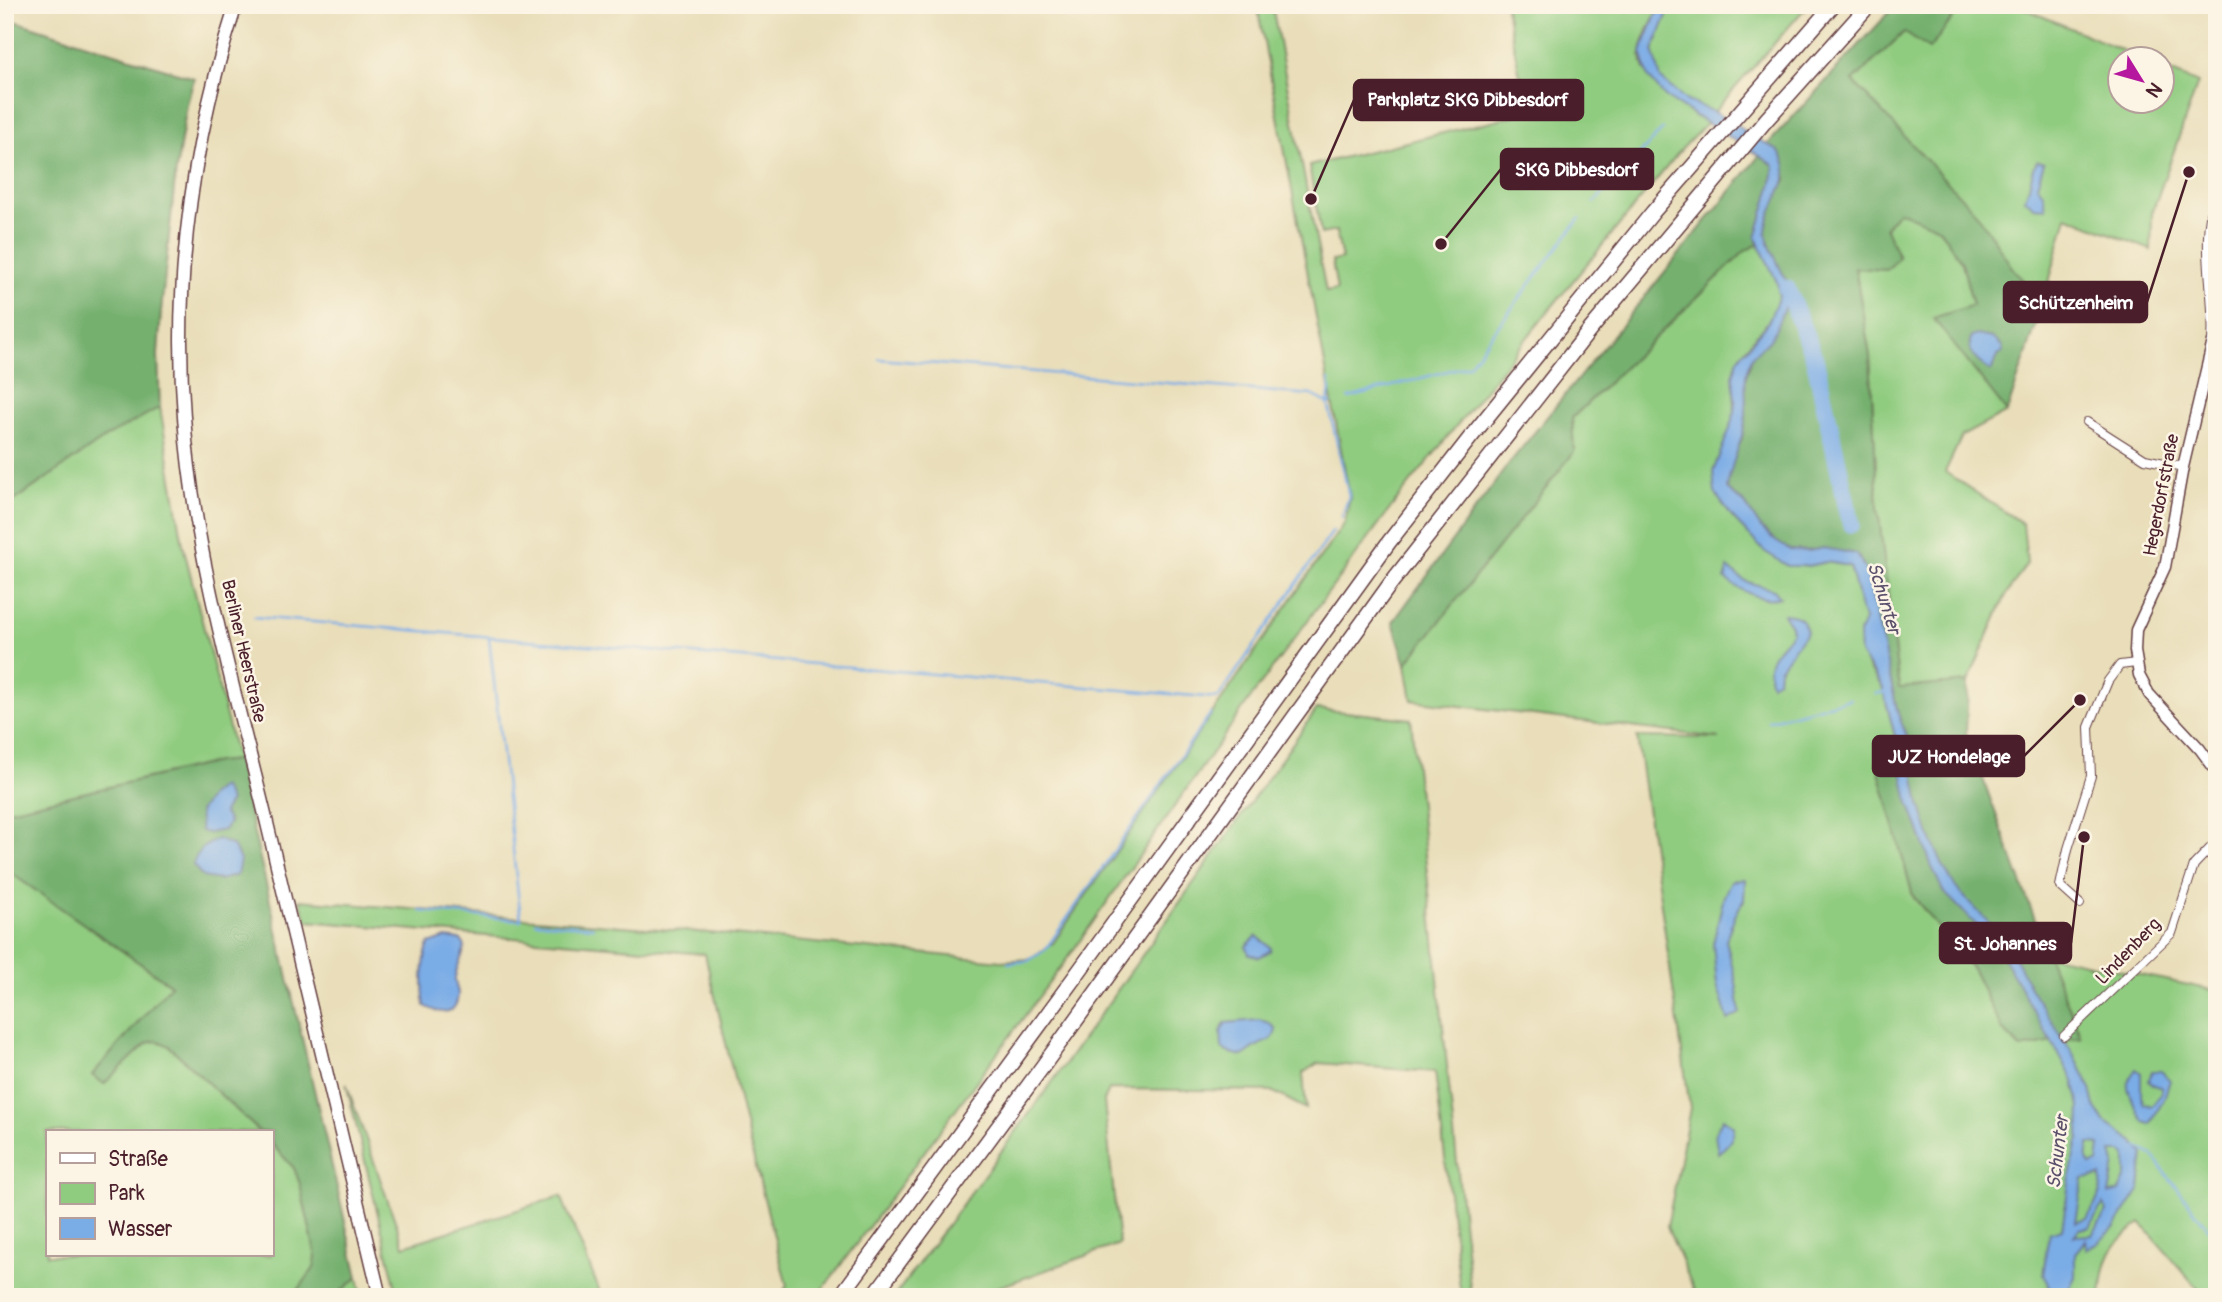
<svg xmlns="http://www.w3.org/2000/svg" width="2222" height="1302" font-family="Pangolin,sans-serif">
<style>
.green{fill:#90cc80;stroke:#6d7656;stroke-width:2}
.forest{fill:#74b06e;stroke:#5f684c;stroke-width:2}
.water{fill:#7aace6;stroke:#626688;stroke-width:2;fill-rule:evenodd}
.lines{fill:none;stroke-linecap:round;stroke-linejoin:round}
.stream{stroke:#7aace6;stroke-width:2.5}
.river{stroke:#7aace6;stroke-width:18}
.minor-casing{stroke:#623c40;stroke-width:10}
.tertiary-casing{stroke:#623c40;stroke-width:12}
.secondary-casing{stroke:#623c40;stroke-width:13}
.primary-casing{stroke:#623c40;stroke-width:15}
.motorway-casing{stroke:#623c40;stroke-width:17}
.minor{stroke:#fff;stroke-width:8}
.tertiary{stroke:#fff;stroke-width:10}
.secondary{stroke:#fff;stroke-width:10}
.primary{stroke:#fff;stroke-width:12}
.motorway{stroke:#fff;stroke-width:14}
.labels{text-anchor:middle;stroke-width:5;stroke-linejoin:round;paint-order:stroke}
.street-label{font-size:18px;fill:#4a1f2b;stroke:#fcf5e5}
.water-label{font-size:19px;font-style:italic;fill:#5b506c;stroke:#fcf5e5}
.leader{fill:none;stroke:#4a1f2b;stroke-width:2.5}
.callout-dot{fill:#4a1f2b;stroke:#fcf5e5;stroke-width:2.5}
.callout{fill:#4a1f2b;stroke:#4a1f2b;stroke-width:2.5}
.callout-label{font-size:19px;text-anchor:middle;font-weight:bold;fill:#fff}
</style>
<rect width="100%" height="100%" fill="#fcf5e5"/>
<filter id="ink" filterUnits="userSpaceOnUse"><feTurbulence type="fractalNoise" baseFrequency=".0143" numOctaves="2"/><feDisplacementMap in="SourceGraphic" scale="14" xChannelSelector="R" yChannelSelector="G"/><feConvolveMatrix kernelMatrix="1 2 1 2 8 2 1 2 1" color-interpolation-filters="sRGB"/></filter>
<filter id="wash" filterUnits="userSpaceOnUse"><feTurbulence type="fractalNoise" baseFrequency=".00686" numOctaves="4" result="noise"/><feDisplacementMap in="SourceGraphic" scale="28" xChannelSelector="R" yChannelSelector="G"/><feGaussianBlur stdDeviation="1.57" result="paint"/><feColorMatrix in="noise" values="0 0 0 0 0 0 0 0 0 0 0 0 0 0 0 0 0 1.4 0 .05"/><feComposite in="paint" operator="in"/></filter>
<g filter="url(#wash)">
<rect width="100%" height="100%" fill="#e9deb9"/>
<g class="green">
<path d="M1257 5H1272L1326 292 1337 290 1332 261 1342 259 1336 231 1321 234 1309 166 1528 112 1505 5H1660C1655 15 1641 43 1641 52 1640 80 1685 112 1707 123L1680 151 1550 309 1393 505 1252 696 1072 952 817 1297H779L787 1286 747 1133 705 954 307 921 300 900 733 935 1001 961 1031 959 1053 943 1345 522 1350 497Z"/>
<path d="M1671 5H1808L1714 112 1687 101 1660 79 1653 50Z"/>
<path d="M1963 5H2016L2143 59 2120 60V102H2162L2163 68 2198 83 2152 213 2151 250 2067 216 2043 304 1853 81 1904 32 1929 49Z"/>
<path d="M1899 210 1939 228 1962 263 1973 306 1934 319 2007 412 1962 436 1945 472 2023 524 2027 563 2005 597 1968 682 1899 689 1878 508 1870 356 1855 268 1887 270 1885 228Z"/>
<path d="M1758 244C1766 259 1779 277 1779 294 1779 319 1746 341 1737 362 1731 379 1736 398 1734 416 1731 435 1720 454 1713 472L1732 517 1764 550 1788 566H1807L1826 562 1850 566 1865 620 1859 634 1868 668 1882 686 1896 740 1877 764 1913 896 1973 970 2002 1029 2020 1048 2081 1037 2048 955 2217 991V1297H2205L2141 1223C2109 1245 2104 1259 2101 1297H1697L1667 1227 1690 1108 1637 737 1719 738 1412 700 1406 664 1574 452 1572 418 1745 251Z"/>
<path d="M160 407 183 545 237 760 217 762 5 811V507L106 437Z"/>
<path d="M1317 709 1411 719 1471 1297H1461L1435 1072 1318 1063 1303 1073 1306 1109 1272 1091 1109 1089 1104 1101 1119 1244 971 1297H894L1048 1088Z"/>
<path d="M5 869 172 985 92 1075 104 1083 146 1044C155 1039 160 1041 169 1046L260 1132H47V1255H271V1143L294 1168 300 1184 316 1257 315 1268 293 1297H5Z"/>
<path d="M346 1083 404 1246 561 1196 602 1297H398Z"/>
<path d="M358 1277 362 1297H334Z"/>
</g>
<g class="forest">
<path d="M1896 5H1963L1929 49 1904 32 1853 81 1978 215 2013 269 2043 304 2007 412 1933 318 1973 305 1962 263 1939 228 1899 211 1885 227 1899 257 1887 270 1855 268 1870 356 1878 508 1899 688 1968 682 1966 733 2048 955 2081 1037 2021 1048 2002 1029 1973 970 1913 896 1877 764 1896 740 1907 737 1898 714 1866 571 1824 548 1808 551 1790 550 1777 542 1761 528 1745 504 1727 489 1729 469 1742 438 1746 415 1744 381 1753 355 1770 339 1791 291C1784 274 1769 252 1766 235 1764 221 1780 190 1787 178L1778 151 1767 145Z"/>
<path d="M5 18 194 78 187 105 176 170 161 312 158 355 160 407 106 437 5 507Z"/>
<path d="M1759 156 1774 165 1772 183 1756 238 1758 244 1745 251 1572 418 1574 452 1406 664 1393 622 1507 466Z"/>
<path d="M237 760 358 1277 334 1297H293L314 1268 316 1257 300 1184 294 1168 271 1143V1132H260L169 1046C160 1041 155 1039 146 1044L104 1084 92 1075 171 985 5 869V811L217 762Z"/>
</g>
<g class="water">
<path d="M1660 5H1671L1653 50 1661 79 1687 101 1714 112 1778 151C1801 177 1768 202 1766 231 1765 242 1786 278 1791 291 1785 303 1776 333 1769 341 1764 346 1757 350 1753 356 1741 375 1747 394 1746 415 1744 441 1730 463 1727 489L1745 504 1761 528 1777 542 1790 550 1808 551 1824 548 1857 554 1866 571 1870 587 1898 714 1907 737 1920 804 1930 836 1943 866 1956 888 2005 940 2031 989 2075 1057 2091 1089 2095 1107 2105 1122 2133 1141 2144 1154 2140 1189 2115 1227 2097 1244 2086 1249V1240L2075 1253V1277L2065 1297H2051V1289L2043 1275 2049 1233 2062 1229 2070 1176 2079 1137 2080 1107 2074 1081 1996 945 1943 891 1932 867 1907 797 1896 740 1882 686 1860 654 1859 634 1864 620 1850 566 1826 562 1808 566H1788L1764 551 1732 517 1715 493 1713 472 1733 420 1735 401 1733 376 1738 359 1768 322 1779 296 1777 282 1756 238 1772 183 1774 165 1665 97 1649 78 1641 52ZM2089 1144 2100 1145 2098 1163 2090 1165 2087 1159ZM2112 1152H2122L2126 1155V1176L2119 1191 2109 1194 2115 1164ZM2101 1176C2103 1192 2095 1206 2087 1219L2076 1222 2083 1179ZM2103 1204 2107 1211 2092 1235 2074 1236 2079 1229 2090 1227Z"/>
<path d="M2037 161 2044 163 2037 185 2043 193 2046 208 2034 207 2025 199C2030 186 2031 173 2037 161Z"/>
<path d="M1977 335 1992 338 2002 346 2003 353 1997 356 1995 364 1991 371C1978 363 1966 353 1971 337Z"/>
<path d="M1728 568 1745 581 1774 590 1780 597C1762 603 1740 590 1725 579Z"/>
<path d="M1783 614C1796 614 1803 618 1807 631L1779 669 1778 680 1771 684C1763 657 1778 651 1792 632L1791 626Z"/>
<path d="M222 786 230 801 223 812 229 822 224 830 208 833 201 831 199 812 211 795Z"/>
<path d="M218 839 233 846 240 860 237 875 220 880 203 877 193 865C197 850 205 845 218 839Z"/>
<path d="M1745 879 1744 900 1735 915 1726 940 1736 982 1740 1013 1728 1020 1717 985 1713 944 1724 896 1731 881Z"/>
<path d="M1257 936 1271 948 1270 951 1259 957 1249 954 1246 946Z"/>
<path d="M446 938 461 940 465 946C463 958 456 966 455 978 454 984 458 988 458 994 457 1017 439 1014 425 1006 422 990 422 959 429 944Z"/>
<path d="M1259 1020 1269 1023 1276 1029C1274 1042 1268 1040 1259 1045 1253 1048 1248 1053 1242 1056L1227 1052 1222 1048 1221 1032 1225 1023Z"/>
<path d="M2136 1069 2141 1073V1096L2144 1104 2152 1106 2161 1094 2162 1088 2152 1084 2149 1080 2152 1071H2161L2170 1080 2164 1099 2150 1124 2144 1122C2139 1115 2137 1108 2133 1101 2126 1086 2125 1083 2136 1069Z"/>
<path d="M1723 1118 1734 1126C1734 1139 1728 1145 1718 1153L1715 1133Z"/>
</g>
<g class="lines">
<g class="stream">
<path d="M1594 203 1663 129"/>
<path d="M879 359 1312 395 1328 403H1331"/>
<path d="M1329 380 1330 389 1328 403 1349 496 1342 517"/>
<path d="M1349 398 1469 365 1580 218"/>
<path d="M254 617 1218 698 1333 531"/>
<path d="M1875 694 1885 692"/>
<path d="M1768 721 1850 699"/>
<path d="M420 911 521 920 489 638"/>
<path d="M536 922 593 927"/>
<path d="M1008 963 1028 961 1045 950 1211 713"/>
<path d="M2138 1147 2152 1155 2217 1240"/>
</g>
<path class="river" d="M1787 289 1815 360 1851 524"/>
</g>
</g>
<g filter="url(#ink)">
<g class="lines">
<defs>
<g id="minor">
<path d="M2087 422 2145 459 2183 467"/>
<path d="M2080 904 2060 886 2068 849 2091 776 2089 727 2108 681 2120 665 2136 663"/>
<path d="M2064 1036 2172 933 2194 865 2217 841"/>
</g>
<path id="tertiary" d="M2213 341C2217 293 2199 241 2217 193"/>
<path id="secondary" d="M2217 342 2213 341 2183 467 2165 567 2136 630 2135 651 2139 675 2149 694 2200 749 2217 772"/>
<path id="primary" d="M236 5C193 138 173 277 184 417 194 553 234 687 266 819 304 979 342 1138 380 1297"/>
<g id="motorway">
<path d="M840 1297 1077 974 1389 542 1470 438 1653 212 1833 5"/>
<path d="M873 1297 1043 1066 1391 583 1590 330 1766 120 1869 5"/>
</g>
</defs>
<use href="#minor" class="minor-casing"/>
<use href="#tertiary" class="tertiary-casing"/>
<use href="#secondary" class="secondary-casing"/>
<use href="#primary" class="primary-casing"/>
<use href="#motorway" class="motorway-casing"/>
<use href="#minor" class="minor"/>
<use href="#tertiary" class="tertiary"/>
<use href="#secondary" class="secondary"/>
<use href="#primary" class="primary"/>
<use href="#motorway" class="motorway"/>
</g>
</g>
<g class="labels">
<g class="street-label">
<text transform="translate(2161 495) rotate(-79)" y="6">Hegerdorfstraße</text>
<text transform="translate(244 651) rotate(77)" y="6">Berliner Heerstraße</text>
<text transform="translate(2128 951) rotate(-46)" y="6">Lindenberg</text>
</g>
<g class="water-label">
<text transform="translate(1885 598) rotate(73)" y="7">Schunter</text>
<text transform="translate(2057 1152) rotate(-83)" y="7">Schunter</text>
</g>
</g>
<path class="leader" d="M1311 199L1354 100M1441 244L1501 169M2189 172L2147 302M2080 700L2024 756M2084 837L2071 943"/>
<g class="callout-dot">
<circle cx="1311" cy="199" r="7"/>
<circle cx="1441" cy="244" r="7"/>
<circle cx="2189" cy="172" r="7"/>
<circle cx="2080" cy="700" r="7"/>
<circle cx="2084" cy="837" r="7"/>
</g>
<g class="callout">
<rect x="1354" y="80" width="229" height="40" rx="7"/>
<rect x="1501" y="149" width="152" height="40" rx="7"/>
<rect x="2004" y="282" width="143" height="40" rx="7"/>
<rect x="1873" y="736" width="151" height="40" rx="7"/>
<rect x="1940" y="923" width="131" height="40" rx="7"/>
</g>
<g class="callout-label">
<text x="1468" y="106">Parkplatz SKG Dibbesdorf</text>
<text x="1577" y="176">SKG Dibbesdorf</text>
<text x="2076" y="309">Schützenheim</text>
<text x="1949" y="763">JUZ Hondelage</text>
<text x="2005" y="950">St. Johannes</text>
</g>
<rect width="2222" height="1302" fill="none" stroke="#fcf5e5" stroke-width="28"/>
<rect x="46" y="1130" width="228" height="126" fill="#fcf5e5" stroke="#b59f9b" stroke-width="2"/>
<rect x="60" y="1153" width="35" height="10" fill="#ffffff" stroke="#b59f9b" stroke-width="2"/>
<text x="108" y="1166" font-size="21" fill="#4a1f2b">Straße</text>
<rect x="60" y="1183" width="35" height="21" fill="#90cc80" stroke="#b59f9b" stroke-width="2"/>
<text x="108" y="1200" font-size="21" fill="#4a1f2b">Park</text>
<rect x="60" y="1218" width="35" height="21" fill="#7aace6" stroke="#b59f9b" stroke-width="2"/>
<text x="108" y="1236" font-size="21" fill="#4a1f2b">Wasser</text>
<g transform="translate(2141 80) rotate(127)"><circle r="33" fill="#fcf5e5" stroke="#b59f9b" stroke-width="2"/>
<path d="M0-5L12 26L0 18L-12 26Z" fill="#b5179e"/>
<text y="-10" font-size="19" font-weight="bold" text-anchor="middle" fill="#4a1f2b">N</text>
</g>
</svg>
